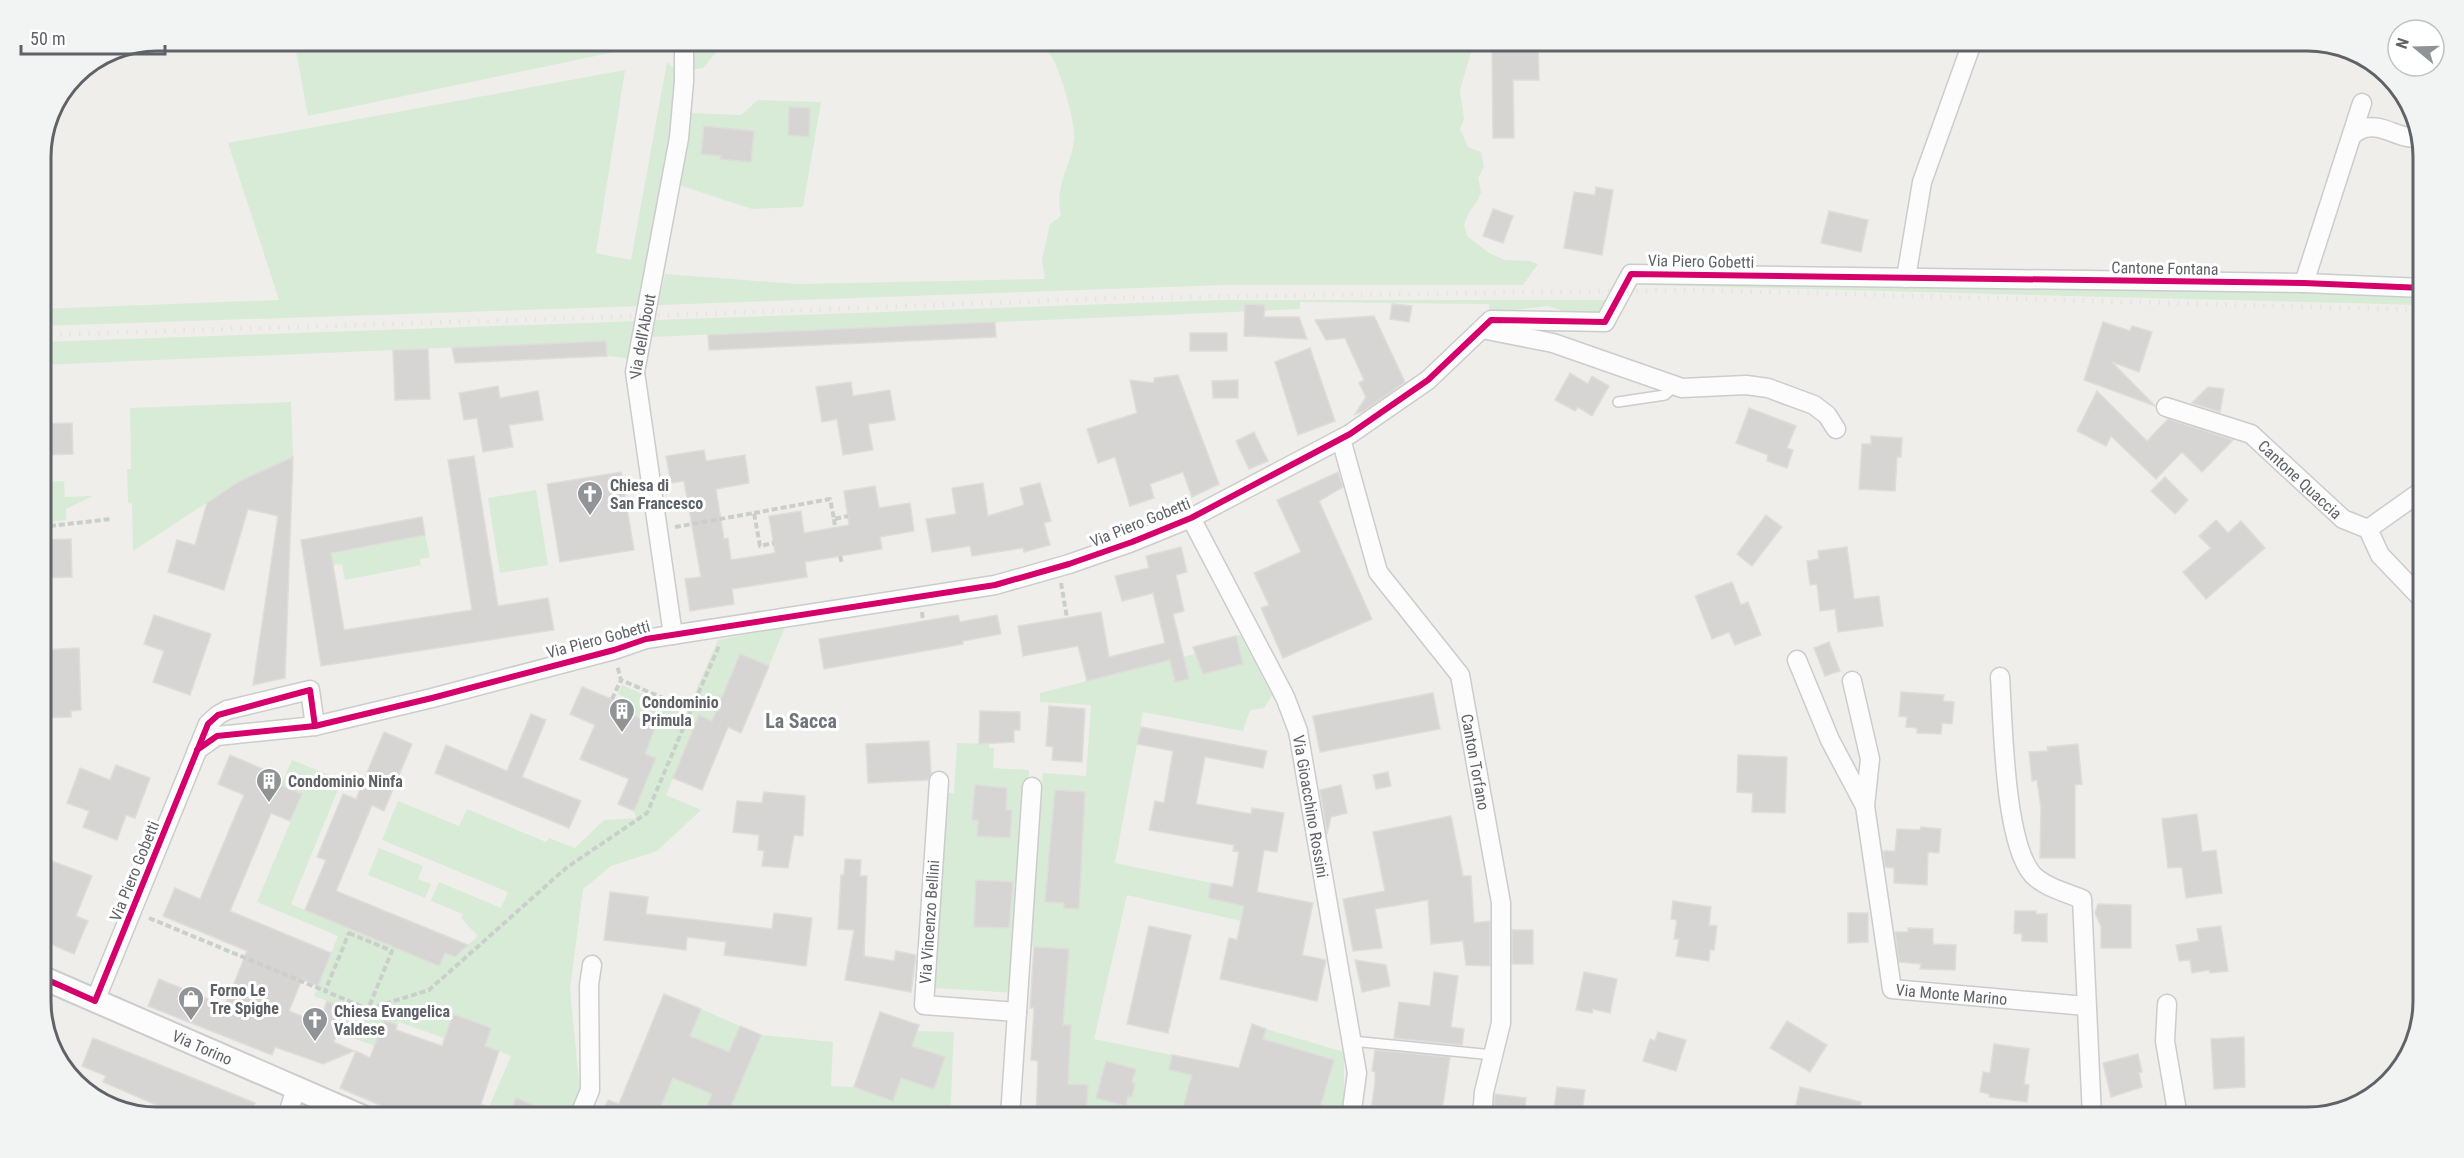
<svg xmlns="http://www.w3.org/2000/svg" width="2464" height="1158" font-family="'Roboto Condensed',sans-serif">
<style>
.green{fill:#d8ebd6}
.building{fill:#d6d5d3;stroke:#deddd9;stroke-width:1.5}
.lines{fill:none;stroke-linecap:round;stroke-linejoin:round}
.service-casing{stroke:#cbcccc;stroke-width:12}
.minor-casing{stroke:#cbcccc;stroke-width:21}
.tertiary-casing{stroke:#cbcccc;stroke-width:26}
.path{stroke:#cacfcc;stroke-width:4;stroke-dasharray:6 3;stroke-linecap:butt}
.service{stroke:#fdfcfc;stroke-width:9}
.minor{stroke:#fdfcfc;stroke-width:18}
.tertiary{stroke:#fdfcfc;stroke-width:22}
.rail{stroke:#e4e4e4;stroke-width:4.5;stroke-dasharray:1.5 8;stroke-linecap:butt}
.cycleway-casing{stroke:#fff;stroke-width:10}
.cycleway{stroke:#d6006c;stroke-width:6}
.labels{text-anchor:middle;stroke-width:6;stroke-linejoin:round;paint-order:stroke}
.street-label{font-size:16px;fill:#5f6368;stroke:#fff}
.poi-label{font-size:16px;font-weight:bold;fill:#5f6368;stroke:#fff;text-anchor:start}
.quarter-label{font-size:20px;font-weight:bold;fill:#70757a;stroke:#fff}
.rim{fill:none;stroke:#5f6368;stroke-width:3}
</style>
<rect width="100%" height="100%" fill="#efeeea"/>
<g class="green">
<path d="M294 40H667V41L308 116Z"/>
<path d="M688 41H729L722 45 703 68 690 70Z"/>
<path d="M1038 41H1474L1460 90 1464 119 1460 129 1468 147 1481 152 1484 167 1478 178 1481 192 1478 200 1468 214 1464 225 1467 236 1489 253 1505 260 1530 261 1538 264 1523 285H1225L658 305 665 274 797 284 1045 279 1042 260 1050 224 1061 216C1054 184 1071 168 1074 139 1076 123 1061 74 1053 59 1049 52 1043 47 1038 41Z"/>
<path d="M667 62 675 69 679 76 643 306 41 326V309L279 300 228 143 625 70 596 253 631 260Z"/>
<path d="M758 100 821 102 803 207 752 209 679 185 687 146 689 113 741 115Z"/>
<path d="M1649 281 2423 293V305L1649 285Z"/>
<path d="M1223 300H1607L1603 309 1598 313 1563 311 1548 306 1489 313V304L1300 302V309L651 337 654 320Z"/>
<path d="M641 321 635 359 607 356 605 341 41 365V342Z"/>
<path d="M291 402 293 457 240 481 133 551 132 504 128 503 127 469H131L130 408Z"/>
<path d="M64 481 65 497 93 496 66 509V520L41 523V482Z"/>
<path d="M536 490 548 565 500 573 488 498Z"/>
<path d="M425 535 430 557 420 559 421 565 345 580 342 564 333 565 331 553Z"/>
<path d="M785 627 769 666 740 654 712 721 699 716 666 795 701 810 657 851 611 866 583 889 570 989 580 1093 570 1117H541L542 1115 531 1110 533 1105 517 1098 509 1116 489 1107 511 1056 485 1046 491 1027 453 1014 444 1038 399 1022 397 1025 384 1020 375 1046 338 1033 347 1008 314 996 338 936 257 902 302 794 281 785 292 760 342 780 291 904 439 966 445 953 455 957 478 936 461 918 463 914 431 901 439 882 501 908 508 892 382 840 398 801 459 826 467 809 546 842 549 838 575 848 604 820 636 818 634 811 656 759 645 753 656 725 624 712 629 699 618 694 622 685 686 713 718 640Z"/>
<path d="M1240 635 1272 695 1264 708 1250 710 1243 731 1143 712 1115 863 1211 883 1209 898 1244 906 1241 921 1127 895 1094 1039 1172 1055 1170 1070 1260 1089 1258 1056 1266 1029 1344 1052V1111L1342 1117H1068L1069 1112 1086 1113 1088 1086 1068 1084 1071 1026 1063 1025 1069 950 1027 946 1043 773 1086 776 1091 705 1040 702V693L1195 654 1204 674 1243 664 1236 636Z"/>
<path d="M957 743 989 744V748H994L993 768 1029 770 1016 993 934 988 945 793H954Z"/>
<path d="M379 848 423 866 418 879 431 884 425 898 368 875Z"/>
<path d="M701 1009 740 1026 702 1117H656Z"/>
<path d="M917 1031 954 1032 950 1117H741L727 1115 761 1035 833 1042 831 1086 854 1087 893 1100 901 1078 934 1089 945 1057 912 1046Z"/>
</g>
<g class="building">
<path d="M1538 44 1539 80H1513L1514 138H1493L1492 45Z"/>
<path d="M789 107 810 108 809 137 788 135Z"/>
<path d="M704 126 754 131 751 162 720 159 721 156 701 154Z"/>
<path d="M1596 187 1613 190 1602 255 1564 248 1574 192 1595 195Z"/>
<path d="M1493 209 1513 216 1503 243 1483 236Z"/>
<path d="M1829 211 1868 220 1861 252 1821 243Z"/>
<path d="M1245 304 1265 305 1264 317H1299L1307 339 1244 336Z"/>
<path d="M1392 304 1412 306 1409 322 1390 319Z"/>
<path d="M1374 316 1405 382 1364 411 1355 414 1366 397 1359 383 1364 380 1345 338 1326 340 1315 320Z"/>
<path d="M995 322 996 337 709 350 708 335Z"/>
<path d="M2103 322 2130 331 2132 326 2152 332 2139 372 2112 362 2155 406 2084 380Z"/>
<rect x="1190" y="333" width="37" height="18"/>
<path d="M606 341 607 356 455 363 452 348Z"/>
<path d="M1310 348 1335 421 1298 435 1275 362Z"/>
<path d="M428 349 430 399 395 400 393 350Z"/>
<path d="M1570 373 1588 384 1592 376 1609 386 1592 416 1578 407 1575 411 1555 400Z"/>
<path d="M1178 375 1219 484 1192 497 1183 472 1150 484 1154 498 1130 506 1115 457 1098 463 1087 429 1137 413 1130 380 1154 383V378Z"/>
<path d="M1238 380V398H1213L1212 381Z"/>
<path d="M851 382 853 396 890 390 895 420 868 424 873 450 843 455 837 419 822 422 816 387Z"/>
<path d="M498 386 500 398 538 391 543 420 509 425 513 447 483 452 477 418 464 420 459 393Z"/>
<path d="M2208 387 2224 389 2220 412 2192 403Z"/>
<path d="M2097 391 2147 441 2168 419 2233 440 2202 472 2182 452 2156 479 2111 436 2106 446 2077 431Z"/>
<path d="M1749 408 1796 426 1787 448 1793 450 1787 468 1767 461 1768 455 1736 443Z"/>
<path d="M72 423 73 454 41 455V424Z"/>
<path d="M1254 432 1268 461 1249 469 1236 441Z"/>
<path d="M1871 436 1902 438 1901 457H1897L1895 491 1859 489 1862 444H1871Z"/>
<path d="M704 450 706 461 745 455 749 483 716 489 724 539 728 538 731 560 775 553 769 516 801 511 804 533 849 525 844 491 875 486 879 508 910 503 914 531 880 537 882 549 805 562 807 577 732 589 734 604 690 611 685 579 701 577 684 481 671 483 666 456Z"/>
<path d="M474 456 498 606 548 598 554 630 321 666 301 540 422 517 425 535 331 553 344 630 472 610 448 460Z"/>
<path d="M293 457 285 678 253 685 278 516 248 509 224 590 168 572 177 540 195 545 207 503 240 481Z"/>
<path d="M621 472 634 550 560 562 547 484Z"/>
<path d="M1338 472 1343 487 1319 501 1372 619 1283 658 1261 608 1269 605 1254 573 1301 552 1277 500Z"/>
<path d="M2165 477 2188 500 2175 514 2151 491Z"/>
<path d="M983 483 988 516 1024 505 1020 488 1040 483 1051 521 1044 523 1050 545 1024 552 1023 548 972 556 970 546 932 552 926 519 956 514 952 488Z"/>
<path d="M1766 515 1782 527 1752 566 1737 554Z"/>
<path d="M2216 520 2228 533 2241 521 2265 548 2206 599 2183 572 2211 548 2199 536Z"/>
<path d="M71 539 72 577 41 578V540Z"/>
<path d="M1181 547 1187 572 1176 575 1184 611 1173 614 1189 679 1175 682 1170 660 1087 681 1078 646 1023 656 1018 626 1101 612 1109 657 1165 643 1153 593 1122 601 1115 576 1149 568 1146 556Z"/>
<path d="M1847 547 1854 599 1879 596 1883 626 1838 632 1835 609 1820 611 1817 584 1810 585 1807 561 1819 559 1818 551Z"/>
<path d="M1732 582 1741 605 1748 602 1761 635 1735 645 1729 632 1712 639 1695 596Z"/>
<path d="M154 615 211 634 190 695 153 682 164 651 144 644Z"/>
<path d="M958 615 960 622 997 615 1001 634 963 641V644L824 669 819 639Z"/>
<path d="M1236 636 1243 664 1203 674 1193 647Z"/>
<path d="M1829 642 1840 671 1825 676 1814 648Z"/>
<path d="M79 648 81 710 71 711V717L41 718V650Z"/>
<path d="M740 654 769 666 741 733 728 727 702 790 673 778 699 715 712 721Z"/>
<path d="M582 687 619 702 616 708 656 725 645 754 656 758 634 811 618 804 629 779 580 759 595 725 570 714Z"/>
<path d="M1901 692 1944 695 1943 701 1954 702 1952 724 1942 723 1941 734 1917 733V728L1906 727 1907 717 1899 716Z"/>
<path d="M1433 693 1440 729 1320 752 1313 716Z"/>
<path d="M1049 706 1085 709 1082 762 1052 760 1053 747 1046 746Z"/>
<path d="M980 711 1020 712V730H1014V742L979 744Z"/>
<path d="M531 714 546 720 522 777 581 801 569 828 435 773 446 745 507 771Z"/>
<path d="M1141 727 1267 751 1263 768 1205 757 1196 804 1251 814 1252 808 1284 813 1277 852 1264 850 1257 892 1313 903 1302 955 1326 960 1317 1001 1220 979 1229 938 1237 940 1244 906 1208 898 1211 883 1233 887 1239 852 1233 851 1234 845 1149 830 1155 801 1164 803 1173 751 1137 744Z"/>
<path d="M384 732 412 744 384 811 372 805 336 891 468 945 455 957 445 953 439 966 305 910 326 860 317 857 343 794 356 799Z"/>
<path d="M929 741 931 774 928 780 868 783 866 744Z"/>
<path d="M2078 744 2082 784 2075 785V858H2040L2041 808 2037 780 2032 781 2029 752 2048 751 2047 747Z"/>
<path d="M230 755 265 770 262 777 302 794 290 821 271 813 230 911 331 953 318 986 302 979 289 1011 319 1023 327 1001 347 1008 334 1042 354 1051 323 1064 275 1047 272 1055 148 1006 159 979 225 1006 247 951 163 916 175 888 200 899 244 795 218 784Z"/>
<path d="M1738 755 1787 757 1785 813 1752 812 1753 793 1737 792Z"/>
<path d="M116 765 150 778 135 818 126 815 117 840 83 827 89 811 67 803 80 768 110 780Z"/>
<path d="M1388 772 1391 786 1376 789 1373 775Z"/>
<path d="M975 785 1007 788 1006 810H1012L1010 838 977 836 978 820H972Z"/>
<path d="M1341 785 1347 813 1331 817 1327 834 1320 790Z"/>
<path d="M1055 790 1085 792 1079 909 1064 908V903L1045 902Z"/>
<path d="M764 792 805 796 803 836 794 835 788 868 762 866 764 851 758 850 759 835 733 832 737 801 762 803Z"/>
<path d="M2197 814 2202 852 2216 850 2222 893 2186 898 2182 867 2168 868 2162 819Z"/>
<path d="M1451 816 1463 876H1471L1474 923 1490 921V966L1466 965 1463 941 1431 944 1428 900 1375 909 1382 948 1353 951 1343 899 1385 891 1373 832Z"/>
<path d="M1921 827 1941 829 1939 853 1928 852 1927 885 1894 883V868L1885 867 1883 851H1895L1897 829 1920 830Z"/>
<path d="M41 857 92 876 76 916 88 921 74 954 41 940Z"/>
<path d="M845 859 861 860 860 876H867L864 956 894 961 896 951 916 955 911 992 845 980 854 930 838 929 841 875H844Z"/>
<path d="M976 880 1013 882 1009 928 974 927Z"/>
<path d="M610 892 648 897 646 914 689 919 772 929 774 913 812 918 806 966 724 955 726 942 687 937 686 950 604 940Z"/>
<path d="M1673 901 1711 907 1709 925 1717 926 1714 950H1710L1709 961 1676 956 1679 939H1674L1677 920 1671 919Z"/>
<path d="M2098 904 2131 905V948H2101V926L2095 913Z"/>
<path d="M2015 911H2036V914H2047V942L2022 941V934L2014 933Z"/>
<path d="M1848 913H1868V942L1848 943Z"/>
<path d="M1149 926 1191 935 1168 1033 1127 1024Z"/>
<path d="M2221 926 2228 971 2210 973 2209 970 2192 973 2190 960 2179 961 2176 945 2199 941 2197 929Z"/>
<path d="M1908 928 1933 929V944L1956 945 1955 970 1920 969 1921 964 1899 962 1895 932H1908Z"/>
<rect x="1512" y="930" width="21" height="34"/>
<path d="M1034 947 1069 949 1063 1025H1071L1068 1084 1088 1085 1086 1113 1069 1112 1068 1118H1036L1038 1061 1031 1060 1034 1008H1030Z"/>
<path d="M1355 960 1386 965 1390 986 1362 992Z"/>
<path d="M1434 972 1458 976 1451 1027 1464 1029 1462 1045 1394 1038 1399 1002 1430 1006Z"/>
<path d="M1584 972 1617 979 1610 1013 1593 1009 1592 1013 1576 1010Z"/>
<path d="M664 994 701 1009 690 1036 729 1052 740 1026 761 1035 726 1118H702L712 1094 673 1078 656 1118H600L608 1100 619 1104Z"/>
<path d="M880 1012 919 1025 912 1046 945 1057 934 1089 901 1078 893 1101 854 1087Z"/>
<path d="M453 1014 491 1028 485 1046 499 1051 481 1104 509 1116 516 1098 533 1105 528 1118H410L340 1088 356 1051 370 1058 384 1020 397 1025 396 1030 442 1046Z"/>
<path d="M1787 1021 1827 1045 1810 1072 1770 1048Z"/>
<path d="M1252 1024 1266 1029 1263 1039 1334 1060 1317 1118H1259L1220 1107 1218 1118H1180L1192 1075 1169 1070 1172 1055 1239 1068Z"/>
<path d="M1658 1032 1686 1040 1676 1071 1643 1061 1650 1039 1655 1041Z"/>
<path d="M2244 1037 2245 1087 2214 1089 2211 1039Z"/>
<path d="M93 1038 255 1103 249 1118H186L103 1082 106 1076 82 1066Z"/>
<path d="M1994 1044 2029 1049 2024 1084 2029 1085 2027 1102 1989 1097V1094L1980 1092 1983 1072 1990 1073Z"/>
<path d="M1375 1050 1450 1057 1441 1118H1417L1415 1115 1371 1110 1375 1083V1072L1372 1071Z"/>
<path d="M2138 1054 2142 1072 2139 1073 2142 1087 2111 1097 2103 1063Z"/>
<path d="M1106 1061 1136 1069 1132 1082 1135 1083 1132 1097 1128 1096 1126 1106 1096 1098Z"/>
<path d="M1557 1087 1585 1090 1581 1118H1553Z"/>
<path d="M1800 1087 1861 1102 1857 1118H1793Z"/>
<path d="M1495 1094 1526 1098 1524 1118H1493Z"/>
</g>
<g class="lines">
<defs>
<g id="service">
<path d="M1618 402 1665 395 1675 386"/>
<path d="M1352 1041 1493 1055"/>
</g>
<g id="minor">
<path d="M2352 135C2356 132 2361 129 2365 128 2383 123 2401 141 2419 137"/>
<path d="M1906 278 1922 182 1973 40"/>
<path d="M2304 283 2362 103"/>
<path d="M1482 329 1553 343 1682 388 1746 385 1768 388 1814 405 1827 415 1836 429"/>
<path id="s1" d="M2166 407 2251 434 2343 519 2368 529"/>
<path id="s2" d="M1341 439 1378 572 1460 675 1501 903V1023L1484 1092 1482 1117"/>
<path id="s3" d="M1191 518 1285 697 1298 731 1357 1073 1351 1117"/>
<path d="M2368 529 2380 555 2423 600"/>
<path d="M2368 529 2423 490"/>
<path id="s4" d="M673 635 635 372 679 138 684 81V40"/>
<path d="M1797 660 1830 740 1865 806"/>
<path d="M2000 677C2003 722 2004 843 2033 875 2045 887 2067 893 2082 899L2092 1117"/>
<path id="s5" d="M1852 681 1870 759 1865 806 1892 989 2086 1006"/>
<path d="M197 750 217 736 315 726 432 698 614 650 646 639 995 585 1069 564 1132 542 1191 518 1350 434 1428 380 1491 320 1605 322 1631 274 2304 283 2423 288"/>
<path d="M939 781 924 1005 1017 1012"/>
<path d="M95 1001 208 724 218 715 227 710 310 690 315 726"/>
<path d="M2167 1004 2165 1041 2178 1117"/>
<path d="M287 1117 296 1088"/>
<path d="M579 1117 590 1090 589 985 592 965"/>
<path d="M1010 1117 1032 787"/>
</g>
<g id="tertiary">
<path id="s6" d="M41 977 363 1117"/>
</g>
</defs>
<use href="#service" class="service-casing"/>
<use href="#minor" class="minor-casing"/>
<use href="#tertiary" class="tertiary-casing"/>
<g class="path">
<path d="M754 513 830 499 834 519 848 516"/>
<path d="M834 519 835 527"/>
<path d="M41 527 111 519"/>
<path d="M675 527 754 513 760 546 774 543"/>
<path d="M840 556 842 563"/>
<path d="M1061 583 1067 618"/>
<path d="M922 612 923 621"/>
<path d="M612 699 621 680"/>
<path d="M691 710 719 646"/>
<path d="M149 918 325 991"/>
<path d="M349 933 392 951 368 1009 325 991Z"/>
<path d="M368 1009 429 990 566 868 647 813 691 710 621 680 617 665"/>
</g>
<use href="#service" class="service"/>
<use href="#minor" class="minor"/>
<use href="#tertiary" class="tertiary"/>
<path class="rail" d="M41 335 646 316 1122 298 1695 290 2423 310"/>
<defs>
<g id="cycleway">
<path d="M197 750 217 736 315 726 432 698 614 650 646 639 995 585 1069 564 1132 542 1191 518 1350 434 1428 380 1491 320 1605 322 1631 274 2304 283 2423 288"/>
<path d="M41 977 95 1001 208 724 218 715 310 690 315 726"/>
</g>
</defs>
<use href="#cycleway" class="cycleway-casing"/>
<use href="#cycleway" class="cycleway"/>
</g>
<defs>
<symbol id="church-pin" viewBox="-11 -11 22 30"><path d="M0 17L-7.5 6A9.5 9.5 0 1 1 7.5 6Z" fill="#919496" stroke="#fff"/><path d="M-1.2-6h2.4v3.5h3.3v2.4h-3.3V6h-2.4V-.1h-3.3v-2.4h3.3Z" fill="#fff"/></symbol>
<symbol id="building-pin" viewBox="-11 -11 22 30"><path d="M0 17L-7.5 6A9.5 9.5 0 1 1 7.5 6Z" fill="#919496" stroke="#fff"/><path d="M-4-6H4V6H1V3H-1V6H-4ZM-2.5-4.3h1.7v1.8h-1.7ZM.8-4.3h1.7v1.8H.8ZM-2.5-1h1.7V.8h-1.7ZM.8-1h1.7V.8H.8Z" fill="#fff"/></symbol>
<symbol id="shop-pin" viewBox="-11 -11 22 30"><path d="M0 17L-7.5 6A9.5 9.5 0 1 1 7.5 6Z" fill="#919496" stroke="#fff"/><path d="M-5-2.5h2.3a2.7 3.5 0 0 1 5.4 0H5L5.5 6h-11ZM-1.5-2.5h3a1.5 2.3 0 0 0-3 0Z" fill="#fff"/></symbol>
</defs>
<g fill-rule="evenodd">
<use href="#church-pin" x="575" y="479" width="30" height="40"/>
<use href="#building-pin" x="607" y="696" width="30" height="40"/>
<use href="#building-pin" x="254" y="766" width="30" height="40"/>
<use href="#shop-pin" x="176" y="984" width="30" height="40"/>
<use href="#church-pin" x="300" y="1005" width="30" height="40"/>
</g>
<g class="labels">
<g class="street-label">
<text transform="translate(1701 261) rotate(1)" y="6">Via Piero Gobetti</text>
<text transform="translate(2165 268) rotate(1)" y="6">Cantone Fontana</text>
<text dy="6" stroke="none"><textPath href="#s4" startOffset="302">Via dell'About</textPath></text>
<text dy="6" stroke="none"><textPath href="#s1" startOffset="156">Cantone Quaccia</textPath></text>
<text transform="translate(1140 522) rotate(-22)" y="6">Via Piero Gobetti</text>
<text transform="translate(598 639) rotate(-15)" y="6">Via Piero Gobetti</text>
<text dy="6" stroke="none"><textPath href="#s2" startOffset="358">Canton Torfano</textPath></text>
<text dy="6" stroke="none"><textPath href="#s3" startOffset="315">Via Gioacchino Rossini</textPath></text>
<text transform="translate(134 871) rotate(-68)" y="6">Via Piero Gobetti</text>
<text transform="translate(929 922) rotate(-86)" y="6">Via Vincenzo Bellini</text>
<text dy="6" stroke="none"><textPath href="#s5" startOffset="372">Via Monte Marino</textPath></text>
<text dy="6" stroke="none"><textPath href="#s6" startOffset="176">Via Torino</textPath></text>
</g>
<g class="poi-label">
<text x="610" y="491">Chiesa di<tspan x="610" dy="18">San Francesco</tspan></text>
<text x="642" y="708">Condominio<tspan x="642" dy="18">Primula</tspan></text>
<text x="288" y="787">Condominio Ninfa</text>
<text x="210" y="996">Forno Le<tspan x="210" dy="18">Tre Spighe</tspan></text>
<text x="334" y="1017">Chiesa Evangelica<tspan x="334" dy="18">Valdese</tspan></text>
</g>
<g class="quarter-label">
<text x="801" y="728">La Sacca</text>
</g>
</g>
<path d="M0 0H2464V1158H0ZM157 51H2307A106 106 0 0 1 2413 157V1001A106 106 0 0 1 2307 1107H157A106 106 0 0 1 51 1001V157A106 106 0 0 1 157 51Z" fill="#f2f3f3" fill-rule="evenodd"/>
<path class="rim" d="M157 51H2307A106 106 0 0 1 2413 157V1001A106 106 0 0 1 2307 1107H157A106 106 0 0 1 51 1001V157A106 106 0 0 1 157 51Z"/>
<g transform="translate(2416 48) rotate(289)"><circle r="28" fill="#ffffff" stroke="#bfc1c3" stroke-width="1.5"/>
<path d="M0-4.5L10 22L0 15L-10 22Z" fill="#919496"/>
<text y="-9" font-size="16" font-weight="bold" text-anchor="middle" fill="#5f6368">N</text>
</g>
<path d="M21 45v9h144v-9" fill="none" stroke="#5f6368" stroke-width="3"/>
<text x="30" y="45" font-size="18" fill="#5f6368" stroke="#ffffff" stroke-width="4.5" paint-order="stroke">50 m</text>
</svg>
